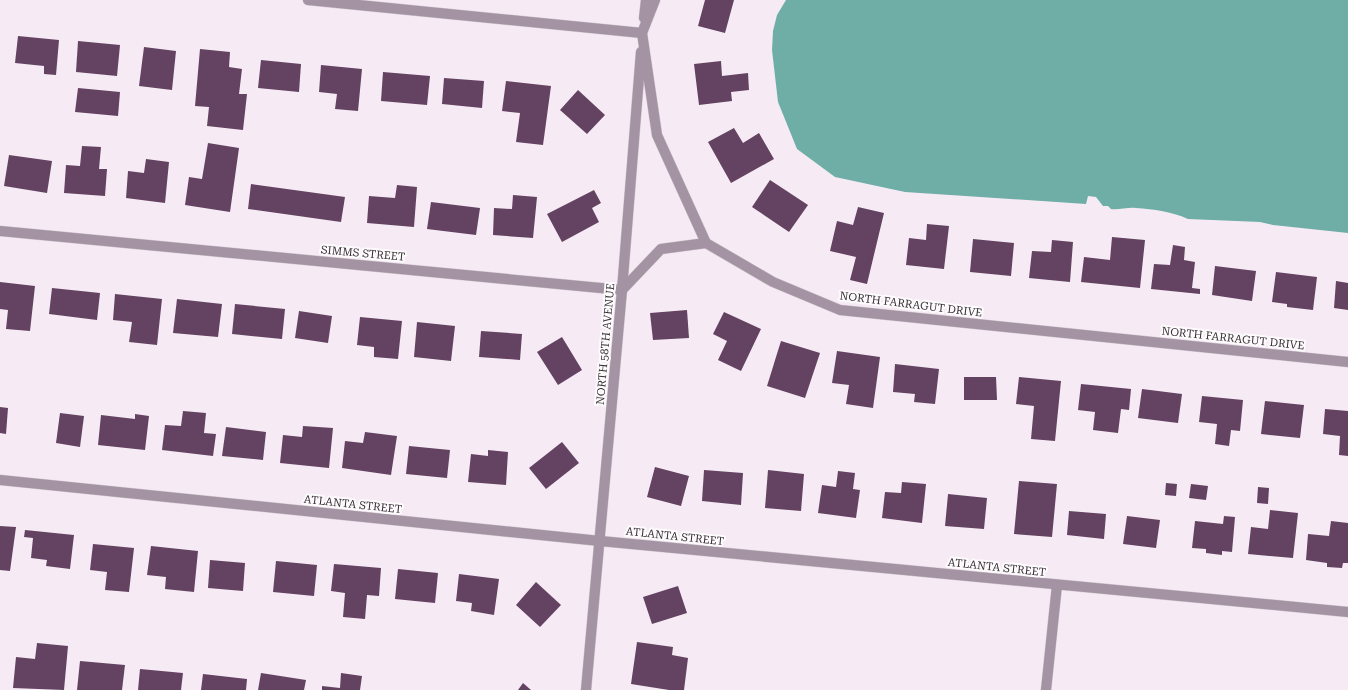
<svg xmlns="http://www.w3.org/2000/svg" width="1348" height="690" font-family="'Roboto Serif',serif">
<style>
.water{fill:#6eaea7}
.building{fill:#644261}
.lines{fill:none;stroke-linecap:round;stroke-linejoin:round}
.minor-casing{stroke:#d3c9d2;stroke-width:11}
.minor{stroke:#a493a2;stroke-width:10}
.labels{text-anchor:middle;stroke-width:4;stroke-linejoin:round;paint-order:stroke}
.street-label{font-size:11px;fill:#353034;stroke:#fefbfd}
</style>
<rect width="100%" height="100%" fill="#f6ebf5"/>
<path class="water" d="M786 0H1348V233L1273 225 1260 222 1188 219C1173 212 1153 209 1136 208 1128 207 1119 210 1111 209L1108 206H1103L1096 197 1088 196 1086 204 905 192 835 177 797 149 778 102 772 50 773 31 777 15Z"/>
<g class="building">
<path d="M705 0H734L725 33 698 26Z"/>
<path d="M18 36 59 40 56 75 44 74V66L15 63Z"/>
<path d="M78 41 120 45 117 76 76 72Z"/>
<path d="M144 47 176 51 172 90 139 86Z"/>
<path d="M200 49 230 52 229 67 242 69 239 94H247L243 130 207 126 209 107 195 106Z"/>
<path d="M261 60 301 64 299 92 258 88Z"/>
<path d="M721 61 722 76 748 73 749 90 731 92 732 101 699 105 694 64Z"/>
<path d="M321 65 362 69 358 111 335 109 337 94 319 92Z"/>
<path d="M383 72 430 76 427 105 381 101Z"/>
<path d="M444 78 484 81 482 108 442 104Z"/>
<path d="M506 81 551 86 543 145 516 142 520 113 502 111Z"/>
<path d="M78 88 120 92 118 116 75 112Z"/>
<path d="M578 90 605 115 587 134 560 110Z"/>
<path d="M734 128 743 143 759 133 774 159 731 183 708 142Z"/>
<path d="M208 143 239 148 230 212 185 205 189 177 202 179Z"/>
<path d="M82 146 101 147 99 169H107L105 196 64 193 66 165 80 166Z"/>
<path d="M9 155 52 161 47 193 4 186Z"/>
<path d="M146 159 169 162 165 203 126 198 128 171 144 173Z"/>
<path d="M770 180 808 205 789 232 752 207Z"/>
<path d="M251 184 345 197 341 222 248 209Z"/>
<path d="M397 185 417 187 414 227 367 223 369 196 395 198Z"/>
<path d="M594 190 601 203 592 208 599 222 562 242 547 214Z"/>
<path d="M513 195 537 197 533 238 493 235 494 208 512 209Z"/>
<path d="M431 202 480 208 476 235 427 229Z"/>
<path d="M858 207 884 213 867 284 850 280 856 257 830 251 837 221 853 225Z"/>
<path d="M927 224 949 226 944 269 906 265 909 238 926 240Z"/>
<path d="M1112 237 1145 240 1140 288 1081 282 1084 257 1110 260Z"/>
<path d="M973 239 1014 243 1011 276 970 272Z"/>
<path d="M1052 240 1073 242 1070 282 1029 278 1032 251 1051 252Z"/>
<path d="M1173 245 1185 247 1184 260 1195 262 1192 288 1200 289V294L1151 289 1154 264 1170 265Z"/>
<path d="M1215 266 1256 271 1252 301 1212 295Z"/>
<path d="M1276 272 1317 277 1313 310 1287 307V304L1272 302Z"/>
<path d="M1336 281 1348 283V310L1334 308Z"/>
<path d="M0 282 35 286 30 331 6 329 8 310 0 309Z"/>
<path d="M52 288 100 293 97 320 49 314Z"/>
<path d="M115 294 162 299 157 345 129 342 132 322 113 320Z"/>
<path d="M177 299 222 304 218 337 173 333Z"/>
<path d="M235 304 285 309 282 339 232 334Z"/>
<path d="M687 310 689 338 653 340 650 313Z"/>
<path d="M299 311 332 316 328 343 295 338Z"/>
<path d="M724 312 761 329 741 371 718 360 727 341 713 334Z"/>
<path d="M360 317 402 321 398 359 374 357V347L357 345Z"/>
<path d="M417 322 455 326 451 361 414 357Z"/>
<path d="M481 331 522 334 520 360 479 357Z"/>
<path d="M562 337 582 370 558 385 537 352Z"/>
<path d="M781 341 820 353 805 398 767 386Z"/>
<path d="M837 351 880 357 873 408 846 404 849 385 832 383Z"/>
<path d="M895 364 939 369 935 404 914 402 915 394 893 392Z"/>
<path d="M964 377H996L997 400H964Z"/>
<path d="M1019 377 1061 381 1055 441 1031 439 1034 406 1016 404Z"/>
<path d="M1081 384 1131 389 1129 410 1121 409 1118 433 1093 430 1095 412 1078 410Z"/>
<path d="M1142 389 1182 394 1178 423 1138 418Z"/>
<path d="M1202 396 1243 400 1240 431 1231 430 1229 446 1215 444 1217 424 1199 422Z"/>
<path d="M1265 401 1304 405 1300 438 1261 434Z"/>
<path d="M0 407 8 408 6 434 0 433Z"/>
<path d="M1325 409 1348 411V456L1339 455 1340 436 1323 434Z"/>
<path d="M183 411 206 413 204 433 216 434 213 456 162 450 165 425 181 426Z"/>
<path d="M60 413 84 416 80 447 56 443Z"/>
<path d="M135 414 149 416 145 450 98 445 101 415 135 419Z"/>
<path d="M303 426 333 428 329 468 280 463 283 435 302 437Z"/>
<path d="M226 427 266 432 263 460 222 456Z"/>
<path d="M365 432 397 436 391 475 342 468 345 441 363 443Z"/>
<path d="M562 442 579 463 546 489 529 468Z"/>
<path d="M409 446 450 450 447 478 406 474Z"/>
<path d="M488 450 508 452 506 485 468 482 471 454 488 456Z"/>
<path d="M655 467 689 476 681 506 647 497Z"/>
<path d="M704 470 743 473 741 505 702 501Z"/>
<path d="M768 470 804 474 801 511 765 508Z"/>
<path d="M838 471 855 473 853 489 860 490 856 518 818 513 822 485 836 487Z"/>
<path d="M1019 481 1057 484 1052 537 1014 534Z"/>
<path d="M902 482 926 484 922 523 882 518 885 492 901 493Z"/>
<path d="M1166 483 1177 484 1176 496 1165 495Z"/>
<path d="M1191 484 1208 486 1206 500 1189 498Z"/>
<path d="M1258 487 1269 488 1268 504 1257 503Z"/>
<path d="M948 494 987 498 984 529 945 526Z"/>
<path d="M1270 510 1298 513 1293 558 1248 554 1251 527 1268 529Z"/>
<path d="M1069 511 1106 514 1104 539 1067 535Z"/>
<path d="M1127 516 1160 520 1156 548 1123 544Z"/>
<path d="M1224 516 1235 517 1232 552 1222 551V555L1206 553V549L1192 548 1195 521 1223 524Z"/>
<path d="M1331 521 1348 523V563H1343L1342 568 1327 567V563L1306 560 1308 534 1329 536Z"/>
<path d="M0 526 16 527 10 571 0 570Z"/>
<path d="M25 530 74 535 70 569 46 566 47 560 31 558 33 538 24 537Z"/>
<path d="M93 544 134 548 129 592 105 590 107 572 90 570Z"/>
<path d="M151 546 198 551 194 592 165 589 166 577 147 575Z"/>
<path d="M210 560 245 563 243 591 208 588Z"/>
<path d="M276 561 317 565 314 596 273 592Z"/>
<path d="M334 564 381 568 379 596 367 595 365 619 343 617 345 593 331 591Z"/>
<path d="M398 569 438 573 435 603 395 599Z"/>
<path d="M459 574 499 579 494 615 471 611 472 603 456 601Z"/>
<path d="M536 582 561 605 540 627 516 605Z"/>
<path d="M678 586 687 613 652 624 643 597Z"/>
<path d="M637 642 673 647 672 655 688 658 684 690H669L631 684Z"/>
<path d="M37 643 68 646 64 690 13 688 16 657 35 659Z"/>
<path d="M80 661 125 665 122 690H77Z"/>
<path d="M140 669 183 673 181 690H138Z"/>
<path d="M261 673 306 680 304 690H258Z"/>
<path d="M341 673 362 676 360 690H322V686L340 688Z"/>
<path d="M203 674 247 679 246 690H201Z"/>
<path d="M523 683 531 690H518Z"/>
</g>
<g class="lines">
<defs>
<g id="minor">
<path d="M308 0 642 33"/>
<path d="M655 0 642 33 657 135 706 243 773 282 840 310 1348 362"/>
<path d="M644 18 646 0"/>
<path d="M0 231 622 290 661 249 706 243"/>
<path d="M0 480 600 541 1348 612"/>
<path d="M586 690 622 290 641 52"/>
<path d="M1046 690 1057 585"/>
</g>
</defs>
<use href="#minor" class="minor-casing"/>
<use href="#minor" class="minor"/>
</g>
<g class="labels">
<g class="street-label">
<text transform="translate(363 253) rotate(5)" y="4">SIMMS STREET</text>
<text transform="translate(911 304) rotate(7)" y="4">NORTH FARRAGUT DRIVE</text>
<text transform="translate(1233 338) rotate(6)" y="4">NORTH FARRAGUT DRIVE</text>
<text transform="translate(605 344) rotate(-85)" y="4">NORTH 58TH AVENUE</text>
<text transform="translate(353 504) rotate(6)" y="4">ATLANTA STREET</text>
<text transform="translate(675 536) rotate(6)" y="4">ATLANTA STREET</text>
<text transform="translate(997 567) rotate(6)" y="4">ATLANTA STREET</text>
</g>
</g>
</svg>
